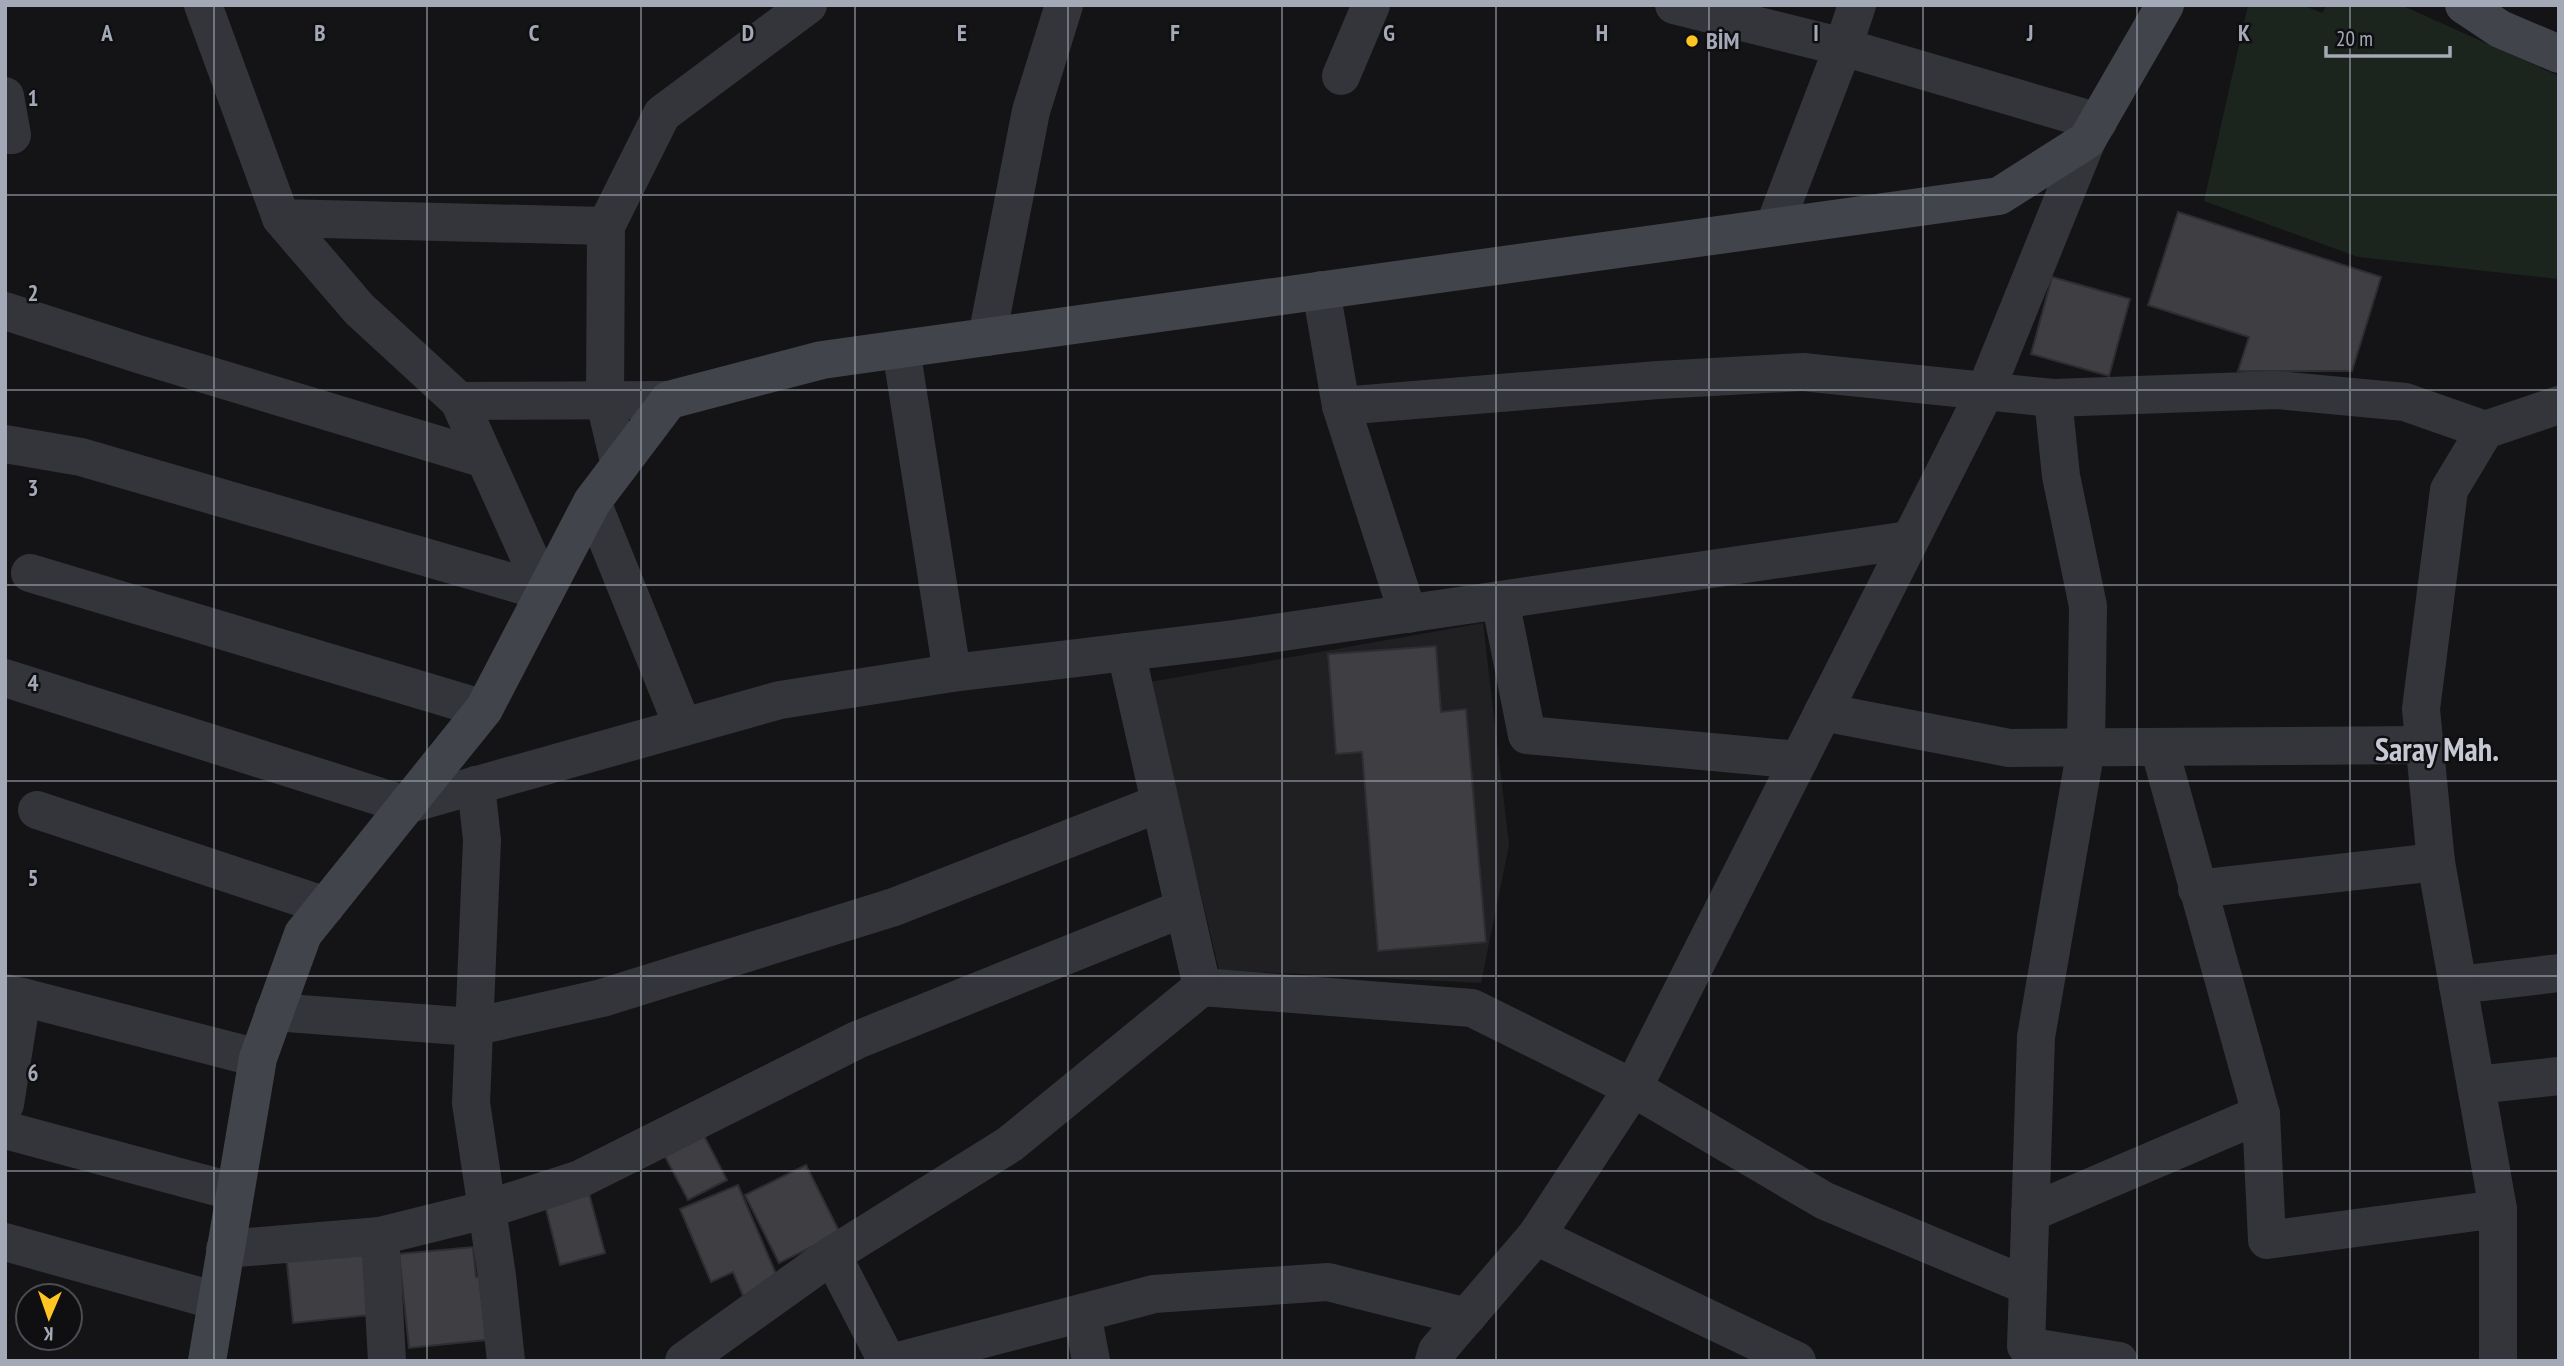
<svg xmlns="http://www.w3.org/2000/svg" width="2564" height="1366" font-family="'PT Sans Narrow',sans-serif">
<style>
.built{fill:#202023}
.green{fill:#1b241d}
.building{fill:#3e3e43;stroke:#2e2e32;stroke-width:2}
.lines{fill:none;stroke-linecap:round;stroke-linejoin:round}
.street{stroke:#34353b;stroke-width:38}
.secondary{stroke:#42444b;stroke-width:38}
.grid{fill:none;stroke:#a4a9b7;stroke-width:2;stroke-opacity:0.55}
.poi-dot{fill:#ffc523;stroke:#0f0f11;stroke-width:2.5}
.labels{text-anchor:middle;stroke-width:5;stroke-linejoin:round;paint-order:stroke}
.poi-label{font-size:24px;font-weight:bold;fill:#a4a9b7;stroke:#0f0f11;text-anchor:start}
.district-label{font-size:32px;font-weight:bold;fill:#c6c8d3;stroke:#0f0f11}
.grid-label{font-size:23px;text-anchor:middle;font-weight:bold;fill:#a4a9b7;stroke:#0f0f11;stroke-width:5;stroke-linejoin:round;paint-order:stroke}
</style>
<rect width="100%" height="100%" fill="#141416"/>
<path class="built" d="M1483 623 1509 845 1481 983 1219 970 1150 682Z"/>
<path class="green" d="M2248 5H2302L2322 13 2327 5H2401L2559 76V279L2358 257 2204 201Z"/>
<g class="building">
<path d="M2178 212 2381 277 2352 371H2238L2249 337 2148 305Z"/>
<path d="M2052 277 2130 299 2109 376 2031 354Z"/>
<path d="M1436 646 1441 712 1466 709 1486 942 1378 951 1362 752 1336 754 1328 654Z"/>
<path d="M699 1126 727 1180 688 1200 660 1147Z"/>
<path d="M806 1165 840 1233 779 1263 745 1195Z"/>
<path d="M738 1185 779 1281 743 1296 733 1272 711 1282 680 1209Z"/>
<path d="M587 1186 605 1253 560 1265 543 1197Z"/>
<path d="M373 1246 379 1314 293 1323 286 1254Z"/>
<path d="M473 1247 476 1277H480L486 1340 409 1348 399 1254Z"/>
</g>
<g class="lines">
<g class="street">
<path d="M203 5 281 218 606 226"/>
<path d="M1674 5 1843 47 2098 122"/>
<path d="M1341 76 1371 5"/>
<path d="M5 96 12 135H5"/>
<path d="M281 218 359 309 459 401 545 592"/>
<path d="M1774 227 1843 47 1857 5"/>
<path d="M1321 290 1341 406 1658 380 1803 372 2053 398 2277 390 2405 402 2485 430"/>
<path d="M5 311 138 354 485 459"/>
<path d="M987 337 1031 111 1064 5"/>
<path d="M901 349 952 673"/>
<path d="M2053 398 2061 476 2088 606 2086 748 2036 1037 2026 1346 2119 1361"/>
<path d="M459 401 669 400"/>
<path d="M1341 406 1408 614"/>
<path d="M5 444 81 457 545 592"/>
<path d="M620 465 605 402 606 226 662 114 808 5"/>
<path d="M592 502 683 727"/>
<path d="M30 573 484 709"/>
<path d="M1500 600 1527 735 1799 760"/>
<path d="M1126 652 1202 987 1472 1008 1633 1088 1825 1201 2028 1286"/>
<path d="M5 678 406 805 780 700 952 673 1234 639 1909 540"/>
<path d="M1823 712 2009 748 2424 745"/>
<path d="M2159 747 2261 1114"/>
<path d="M476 785 482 840 471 1103 497 1276 506 1361"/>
<path d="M37 810 326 906"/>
<path d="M2197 889 2436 862"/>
<path d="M2458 985 2559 973"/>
<path d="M5 993 22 997 5 1104"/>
<path d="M22 997 258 1058"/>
<path d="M274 1012 473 1027 602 998 894 907 1160 803"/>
<path d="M2476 1085 2559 1076"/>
<path d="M5 1130 235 1192"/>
<path d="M2030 1213 2261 1114 2267 1240 2498 1209"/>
<path d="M380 1236 387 1361"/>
<path d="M1536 1236 1797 1361"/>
<path d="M5 1242 217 1301"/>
<path d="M225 1249 380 1236 485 1210 580 1179 857 1040 1184 908"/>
<path d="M832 1255 887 1361"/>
<path d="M1082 1313 1091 1361"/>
<path d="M684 1361 832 1255 1010 1144 1202 987"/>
<path d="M899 1361 1154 1294 1328 1282 1467 1317"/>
<path d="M1434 1361 1437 1351 1536 1236 1633 1088 1985 392 2087 140"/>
<path d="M2498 1361V1209L2436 862 2421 709 2449 490 2485 430 2559 405"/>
</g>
<g class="secondary">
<path d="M2464 5 2500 29 2559 54"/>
<path d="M207 1361 258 1058 303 934 484 709 592 502 669 400 822 360 1999 196 2087 140 2165 5"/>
</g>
</g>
<path class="grid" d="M214 5V1361M427 5V1361M641 5V1361M855 5V1361M1068 5V1361M1282 5V1361M1496 5V1361M1709 5V1361M1923 5V1361M2137 5V1361M2350 5V1361M5 195H2559M5 390H2559M5 585H2559M5 781H2559M5 976H2559M5 1171H2559"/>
<circle class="poi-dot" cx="1692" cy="41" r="7"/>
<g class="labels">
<g class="poi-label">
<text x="1706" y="49">BİM</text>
</g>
<g class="district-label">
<text x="2437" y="761">Saray Mah.</text>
</g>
</g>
<g class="grid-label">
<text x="107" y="41">A</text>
<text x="320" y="41">B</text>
<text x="534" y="41">C</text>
<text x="748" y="41">D</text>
<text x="962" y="41">E</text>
<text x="1175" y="41">F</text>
<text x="1389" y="41">G</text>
<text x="1602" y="41">H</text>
<text x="1816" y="41">I</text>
<text x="2030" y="41">J</text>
<text x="2244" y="41">K</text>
<text x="33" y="106">1</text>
<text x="33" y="301">2</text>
<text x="33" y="496">3</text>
<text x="33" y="691">4</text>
<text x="33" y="886">5</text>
<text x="33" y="1081">6</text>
</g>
<rect width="2564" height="1366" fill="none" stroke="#a4a9b7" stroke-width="14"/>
<g transform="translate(49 1317) rotate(182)"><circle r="33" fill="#0f0f11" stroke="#4b4d53" stroke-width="2"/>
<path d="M0-5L12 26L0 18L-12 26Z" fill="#ffc523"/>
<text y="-10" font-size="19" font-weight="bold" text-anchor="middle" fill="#a4a9b7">K</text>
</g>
<path d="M2326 46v10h124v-10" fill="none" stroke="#a4a9b7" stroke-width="3.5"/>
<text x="2336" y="46" font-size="21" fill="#a4a9b7" stroke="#0f0f11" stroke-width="5" paint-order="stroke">20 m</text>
</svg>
